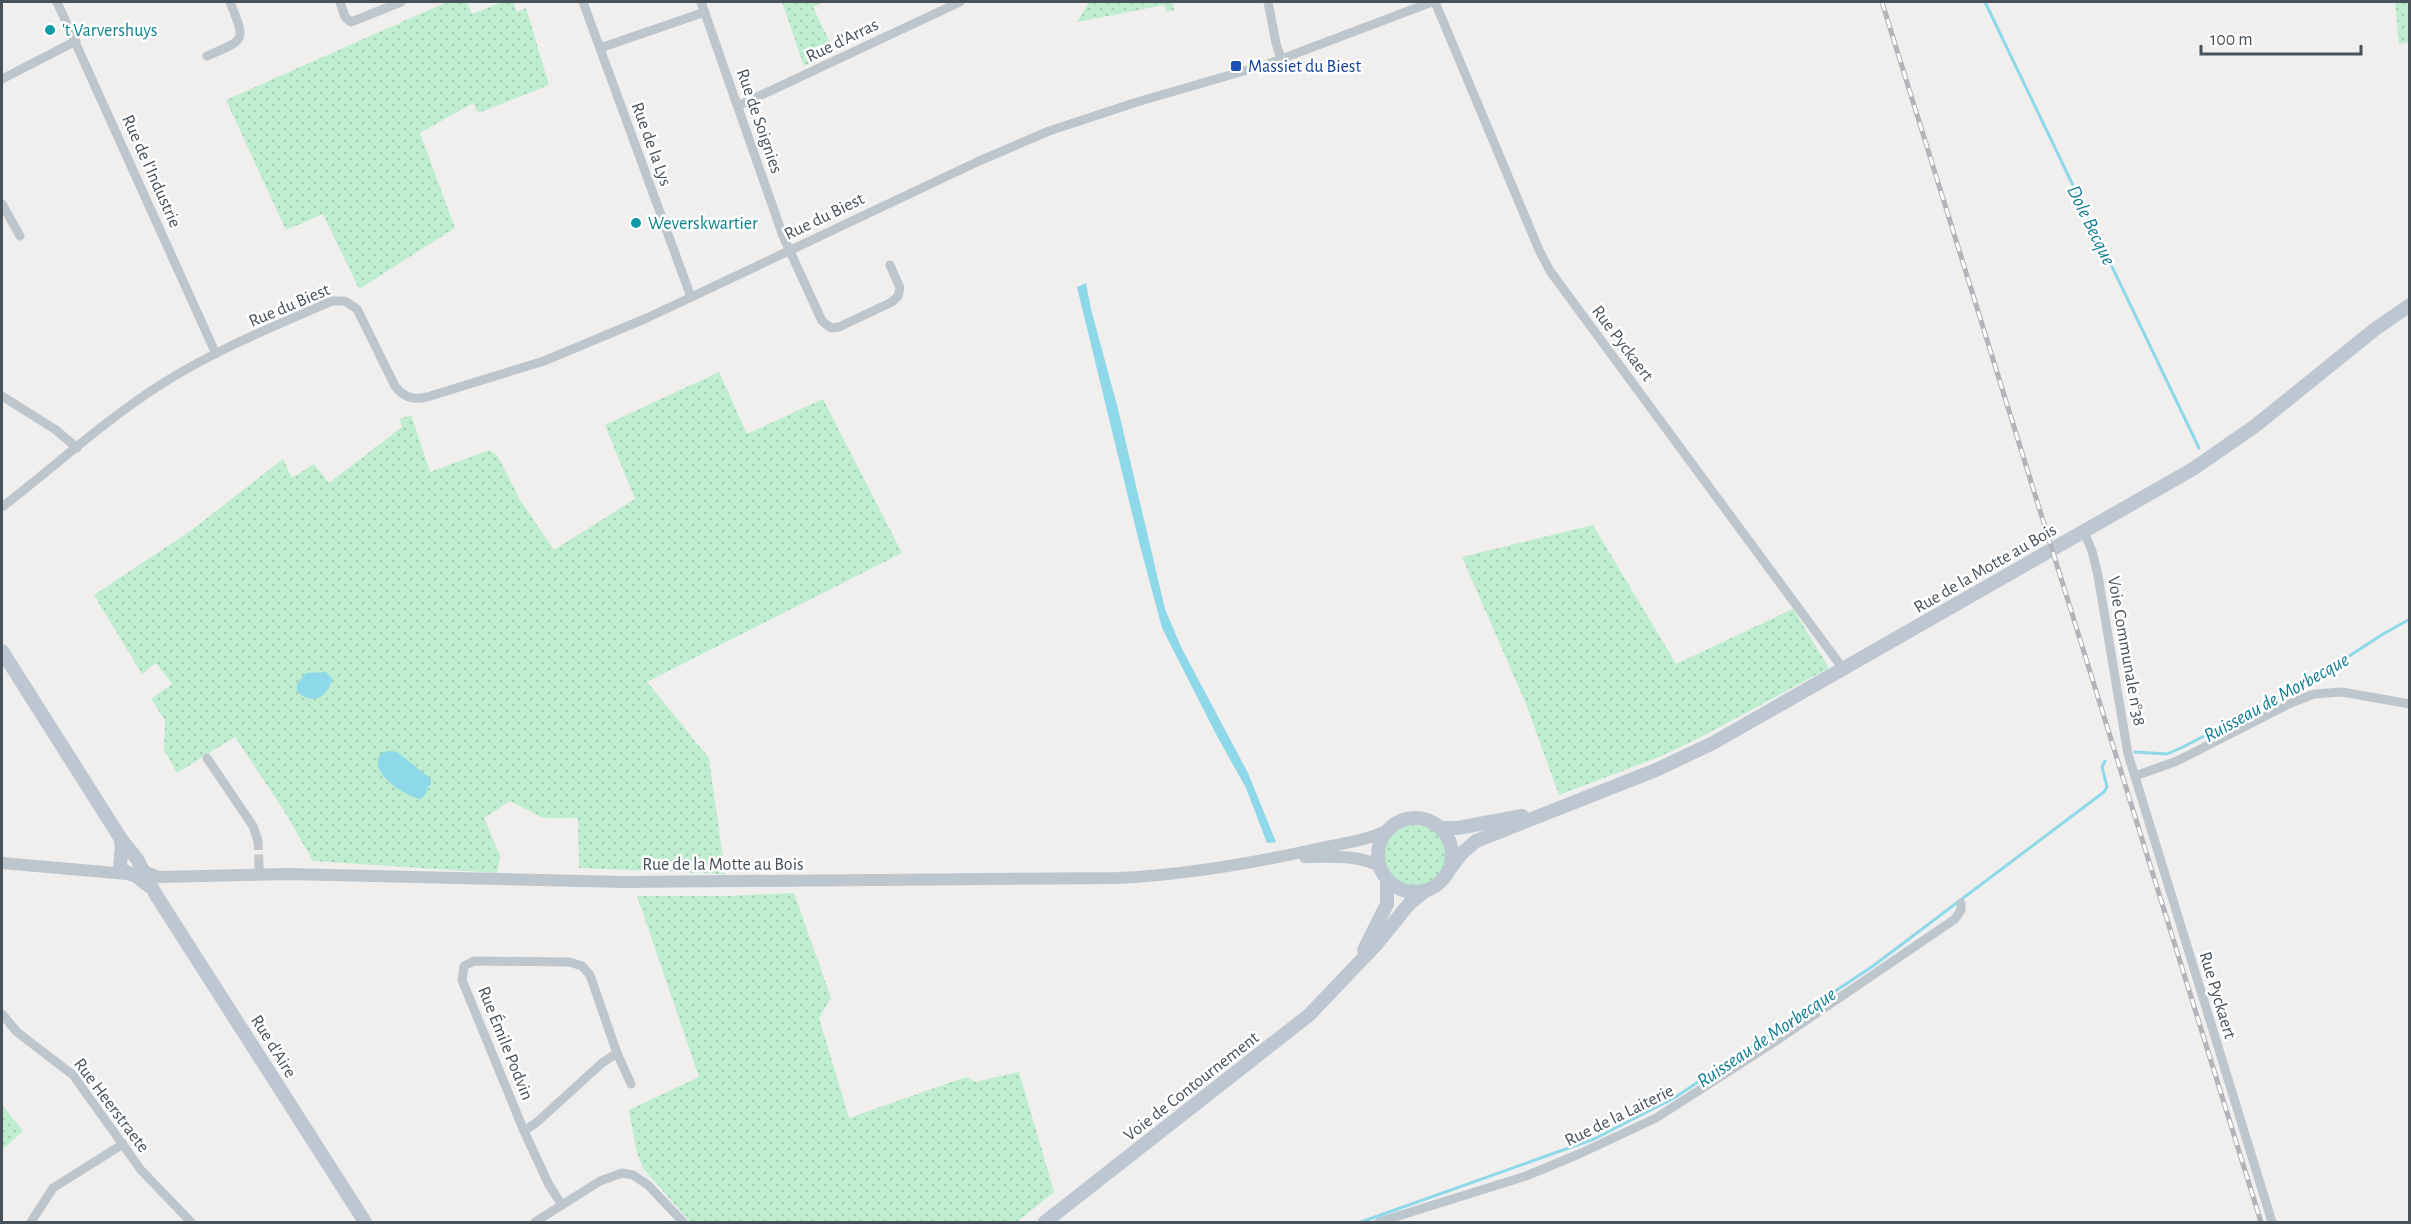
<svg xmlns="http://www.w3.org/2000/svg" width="2411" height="1224" font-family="'Alegreya Sans',sans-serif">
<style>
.green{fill:url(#green-dots)}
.water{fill:#8dd8e9}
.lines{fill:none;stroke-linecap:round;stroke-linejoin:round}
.stream{stroke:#8dd8e9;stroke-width:3}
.minor-tunnel{stroke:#c6c7c9;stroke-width:9;stroke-dasharray:9 4.5;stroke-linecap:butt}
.minor{stroke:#bdc6cd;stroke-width:9}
.tertiary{stroke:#bdc6cd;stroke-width:12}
.secondary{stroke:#bdc7d2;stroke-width:14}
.rail-casing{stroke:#b1b4b9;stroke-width:5}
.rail{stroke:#fff;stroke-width:3;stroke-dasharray:9;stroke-linecap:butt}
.culture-dot{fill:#0f9aa8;stroke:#fff;stroke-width:2}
.transit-dot{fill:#1a4fb4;stroke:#fff;stroke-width:2}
.labels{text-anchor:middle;stroke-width:5;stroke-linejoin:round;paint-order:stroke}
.culture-label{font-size:18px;fill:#0d838f;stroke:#fff;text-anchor:start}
.street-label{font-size:18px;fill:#47525b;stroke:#fff}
.transit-label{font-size:18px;fill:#164399;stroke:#fff;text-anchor:start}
.water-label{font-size:20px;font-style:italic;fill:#117d95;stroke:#fff}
</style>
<defs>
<pattern id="green-dots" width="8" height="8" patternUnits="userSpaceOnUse" patternTransform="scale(1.5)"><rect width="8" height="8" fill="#beedcf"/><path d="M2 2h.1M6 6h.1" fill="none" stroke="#a5cdb4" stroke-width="1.8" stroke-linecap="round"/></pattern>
</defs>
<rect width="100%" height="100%" fill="#f1eeee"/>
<g class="green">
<path d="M447 2H467L472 14 502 2H513L517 12 526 8 549 85 478 113 473 103 420 133 455 228 359 289 323 214 286 230 226 100Z"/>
<path d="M782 2H823L813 7 834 51 804 66Z"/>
<path d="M1089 2H1173L1174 10 1167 12 1164 5 1077 22Z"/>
<path d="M2395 2H2409V42L2399 44Z"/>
<path d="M719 372 747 434 823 399 902 553 647 682 709 758 725 874 579 868 578 818H543L510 801 484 818 500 856 497 873 313 861 283 809 235 737 177 773 164 750 165 720 151 699 172 684 156 663 142 674 94 595 189 532 283 459 292 478 314 464 329 483 402 427 400 419 411 415 430 472 489 450 497 455 520 500 554 550 635 499 605 425Z"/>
<path d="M1593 525 1676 664 1793 609 1829 668 1703 736 1659 757 1559 795 1526 704 1462 557Z"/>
<circle cx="1415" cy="856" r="31"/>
<path d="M794 893 831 998 819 1018 849 1118 966 1077 975 1082 1019 1072 1054 1192 1017 1222H690L643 1168 637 1153 629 1110 699 1077 637 896H728Z"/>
<path d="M2 1105 23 1131 2 1150Z"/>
</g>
<g class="water">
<path d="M1086 283 1091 309 1118 409 1165 609 1181 647 1248 773 1276 842 1267 843 1246 788 1217 736 1162 628 1139 542 1077 287Z"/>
<path d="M326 672 332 679C328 698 311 706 297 691V684L306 673Z"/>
<path d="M390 751 397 752 431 779V785L428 786 426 793 421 799C404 796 365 771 382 752Z"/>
</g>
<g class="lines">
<g class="stream">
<path d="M1985 2 2199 448"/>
<path d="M2135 752 2167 754 2183 747 2317 677 2383 634 2410 619"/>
<path d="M1361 1222 1594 1139 1674 1098 1873 966 2104 792 2107 787 2102 767 2105 761"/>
</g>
<path class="minor-tunnel" d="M258 841 259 864"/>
<g class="minor">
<path d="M57 2 216 354"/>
<path d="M340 2 345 17 351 22 401 2"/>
<path d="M583 2 691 297"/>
<path d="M701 2 783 236 822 321 831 328 839 327 892 302 898 296 900 288 890 265"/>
<path d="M1268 2 1276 43 1281 59"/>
<path d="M1435 2 1539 250 1550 271 1844 670"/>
<path d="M600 48 705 12"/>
<path d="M207 56C246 39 246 42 230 2"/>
<path d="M2 79 76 41"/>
<path d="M738 106 960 2"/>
<path d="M2 204 20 236"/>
<path d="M2 396 56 430 77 448"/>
<path d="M2 507C54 467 104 421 160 385 213 351 274 326 332 301H345L357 309 395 386C404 398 414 400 427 397L544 361 647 318 979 161 1049 131 1137 102 1268 64 1432 2"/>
<path d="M2084 532 2092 551 2098 576 2128 754 2272 1222"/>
<path d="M207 758 253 826 258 841"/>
<path d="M2135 776 2177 761 2291 703 2314 694 2342 692 2410 704"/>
<path d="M259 864V874"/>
<path d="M2 1014 17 1032 73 1075 141 1170 191 1222"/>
<path d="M524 1131 536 1123 602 1063 617 1053"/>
<path d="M562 1205 549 1185 524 1131 462 980 464 966 474 961 569 962 582 966 590 975 617 1053 631 1084"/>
<path d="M31 1222 53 1188 123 1144"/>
<path d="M535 1222 600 1181 622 1173 633 1175 648 1185 683 1222"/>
<path d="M1379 1222 1526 1176 1579 1154 1656 1118 1776 1041 1955 919 1961 910V903"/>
</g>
<g class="tertiary">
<path d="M1305 857C1329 857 1357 854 1379 866"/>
<path d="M2 863 127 874"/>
<path d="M144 871 159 877 288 874 624 882 1117 878C1186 875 1254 863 1321 848 1344 843 1366 841 1388 830"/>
</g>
<g class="secondary">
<path d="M2 651 121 839 137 859 156 895 365 1222"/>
<circle cx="1415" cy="855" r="37"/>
<path d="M1440 828H1458L1522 816"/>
<path d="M121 840C124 852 118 861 121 870L136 876 149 886"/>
<path d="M1449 870 1462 853 1476 841 1656 770 1713 743 2193 469 2255 426 2374 330 2410 305"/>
<path d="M1364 950 1387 904V881"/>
<path d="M1045 1222 1309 1015 1375 946 1409 904 1425 891"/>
</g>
<defs>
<path id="rail" d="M1882 2 2261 1222"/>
</defs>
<use href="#rail" class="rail-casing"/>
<use href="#rail" class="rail"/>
</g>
<g class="culture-dot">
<circle cx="50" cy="30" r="6"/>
<circle cx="636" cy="223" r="6"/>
</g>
<rect class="transit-dot" x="1230" y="60" width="12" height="12" rx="3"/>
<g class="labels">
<g class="culture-label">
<text x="62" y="36">'t Varvershuys</text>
<text x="648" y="229">Weverskwartier</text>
</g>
<g class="street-label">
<text transform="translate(842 40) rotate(-26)" y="6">Rue d'Arras</text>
<text transform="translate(760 121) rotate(71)" y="6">Rue de Soignies</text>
<text transform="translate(652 144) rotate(70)" y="6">Rue de la Lys</text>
<text transform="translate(152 171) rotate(66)" y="6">Rue de l'Industrie</text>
<text transform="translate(824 216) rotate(-26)" y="6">Rue du Biest</text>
<text transform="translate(289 305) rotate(-23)" y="6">Rue du Biest</text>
<text transform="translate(1623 343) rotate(53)" y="6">Rue Pyckaert</text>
<text transform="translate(1985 568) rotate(-30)" y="6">Rue de la Motte au Bois</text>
<text transform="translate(2127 651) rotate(80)" y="6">Voie Communale n°38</text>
<text x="723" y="870">Rue de la Motte au Bois</text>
<text transform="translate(2218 995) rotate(73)" y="6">Rue Pyckaert</text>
<text transform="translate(506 1043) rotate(68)" y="6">Rue Émile Podvin</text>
<text transform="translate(274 1046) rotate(58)" y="6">Rue d'Aire</text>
<text transform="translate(1191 1086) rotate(-38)" y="6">Voie de Contournement</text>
<text transform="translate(112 1105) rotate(53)" y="6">Rue Heerstraete</text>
<text transform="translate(1619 1115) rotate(-26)" y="6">Rue de la Laiterie</text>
</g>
<g class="transit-label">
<text x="1248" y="72">Massiet du Biest</text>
</g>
<g class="water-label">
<text transform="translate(2092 225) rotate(64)" y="7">Dole Becque</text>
<text transform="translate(2276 697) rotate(-29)" y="7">Ruisseau de Morbecque</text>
<text transform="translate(1766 1037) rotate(-34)" y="7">Ruisseau de Morbecque</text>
</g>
</g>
<rect width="2411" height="1224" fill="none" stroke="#47525b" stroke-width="6"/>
<path d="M2201 45v9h160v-9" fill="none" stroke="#47525b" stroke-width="3"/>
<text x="2210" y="45" font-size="18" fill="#47525b" stroke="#ffffff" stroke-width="4.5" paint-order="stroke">100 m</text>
</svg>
